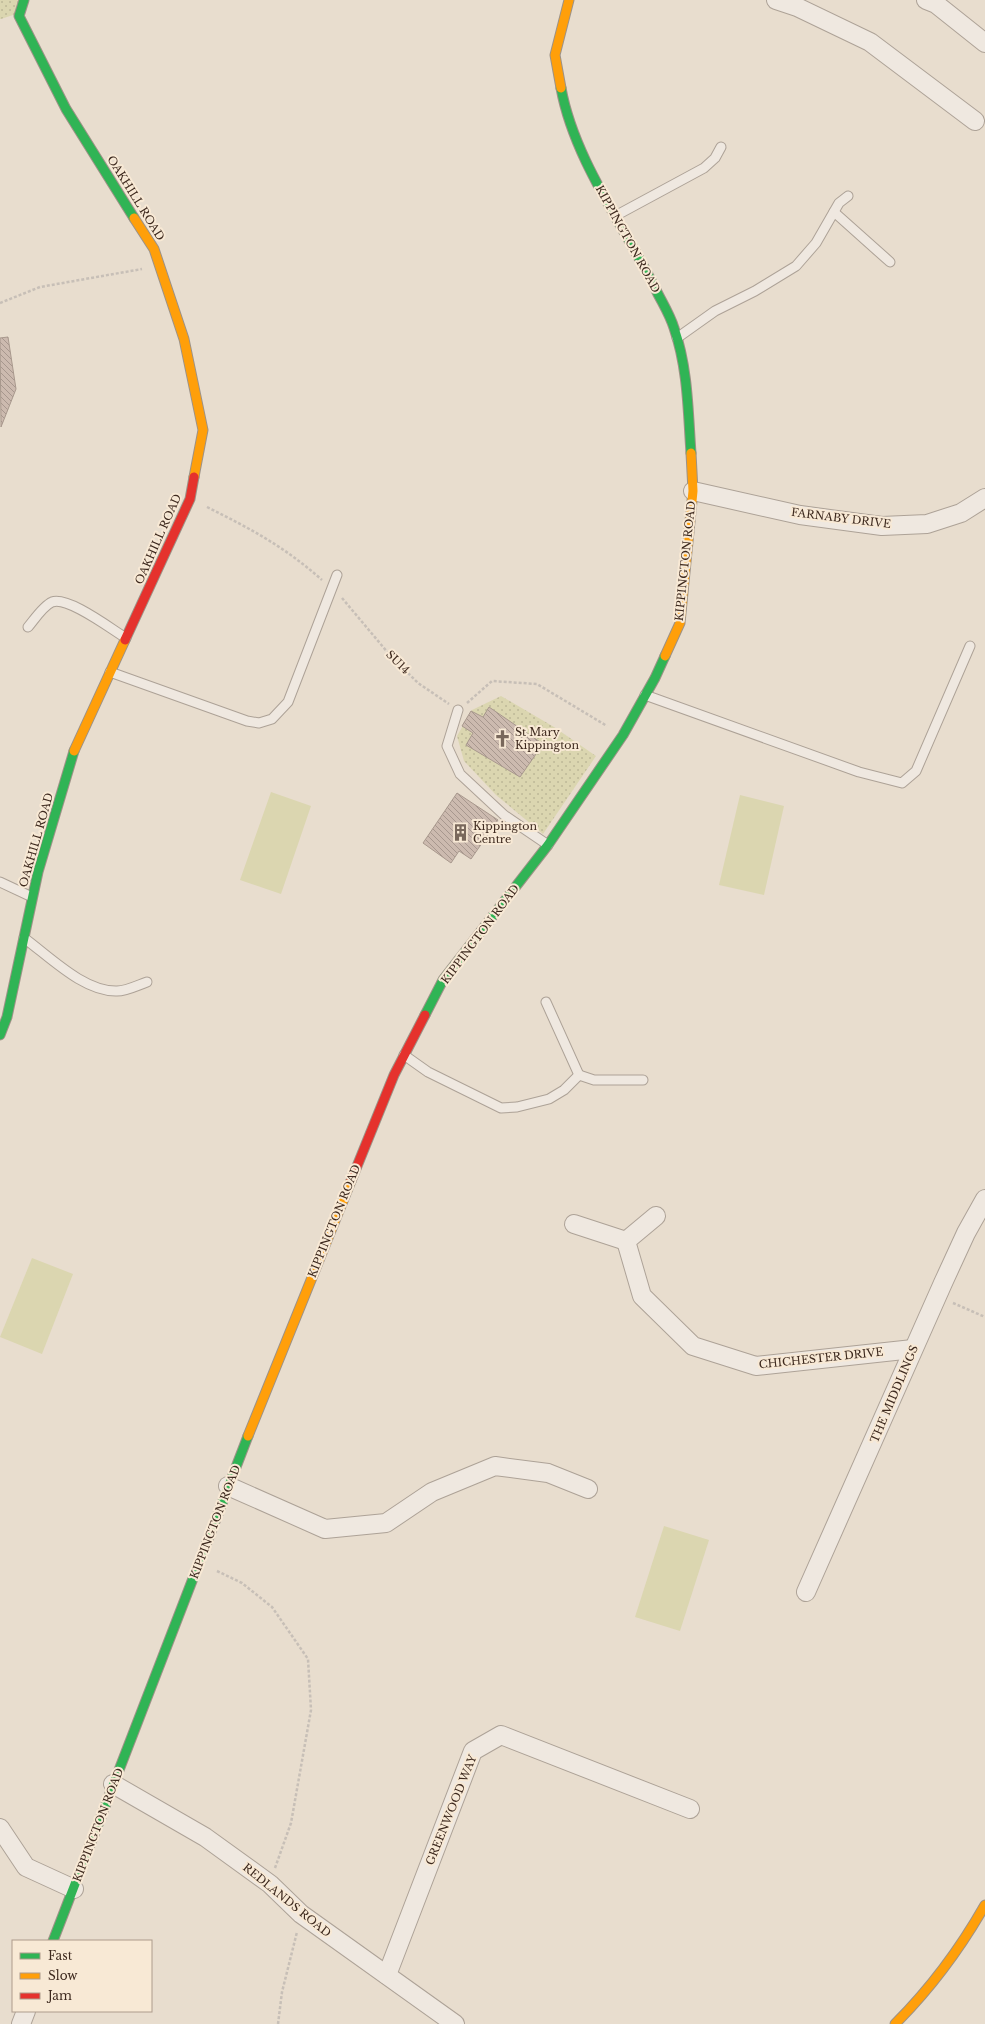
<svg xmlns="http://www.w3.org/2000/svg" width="985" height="2024" font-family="'Libre Baskerville',serif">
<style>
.grass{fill:url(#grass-dots)}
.garden{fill:#dbd6b0}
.building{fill:url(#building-back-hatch);stroke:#a8988d}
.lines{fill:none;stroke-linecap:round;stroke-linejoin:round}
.lane-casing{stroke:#ada297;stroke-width:11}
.street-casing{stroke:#ada297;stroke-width:20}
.fast-casing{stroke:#9d9287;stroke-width:11}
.slow-casing{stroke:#9d9287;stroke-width:11}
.jam-casing{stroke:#9d9287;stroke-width:11}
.path{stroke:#c7bfb7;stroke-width:2.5;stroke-dasharray:3 2;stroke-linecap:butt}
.lane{stroke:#efe8e0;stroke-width:9}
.street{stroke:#efe8e0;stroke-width:18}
.fast{stroke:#30b455;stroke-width:9}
.slow{stroke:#ff9f0a;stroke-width:9}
.jam{stroke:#e5322d;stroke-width:9}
.labels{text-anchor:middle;stroke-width:4;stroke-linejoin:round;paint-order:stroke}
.street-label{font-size:11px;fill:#3d291e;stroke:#f8e9d5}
.poi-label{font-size:11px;fill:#3d291e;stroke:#f8e9d5;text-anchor:start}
</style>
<defs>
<pattern id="grass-dots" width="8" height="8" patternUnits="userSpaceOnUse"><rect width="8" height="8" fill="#dbd6b0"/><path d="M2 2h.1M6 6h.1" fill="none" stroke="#bdb897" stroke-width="1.8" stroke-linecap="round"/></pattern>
<pattern id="building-back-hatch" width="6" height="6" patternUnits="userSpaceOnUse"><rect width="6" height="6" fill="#ccbaaf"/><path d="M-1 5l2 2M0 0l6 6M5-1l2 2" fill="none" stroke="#a7978e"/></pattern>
</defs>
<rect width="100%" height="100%" fill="#e8ddce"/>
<g class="grass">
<path d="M0 0H24L19 13 1 19H0Z"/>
<path d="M501 696 554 727 596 756 543 834 496 795 464 761 457 736 472 710Z"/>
</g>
<g class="garden">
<path d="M271 792 311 806 281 894 240 880Z"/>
<path d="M740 795 784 806 764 895 719 885Z"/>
<path d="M32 1258 73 1274 42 1354 0 1337Z"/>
<path d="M664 1526 709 1540 680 1631 635 1617Z"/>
</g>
<g class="building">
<path d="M8 337 16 389 1 427 0 338Z"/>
<path d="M489 707 543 744 520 777 466 745 473 733 462 726 471 711 483 717Z"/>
<path d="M457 793 498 820 471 859 459 851 451 863 423 843Z"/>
</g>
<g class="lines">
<defs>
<g id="lane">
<path d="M834 212 890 262"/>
<path d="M617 215 704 168 715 158 721 147"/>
<path d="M677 338 715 311 755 291 796 266 816 243 839 203 848 196"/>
<path d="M28 627C34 620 43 606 52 602 68 596 111 629 126 638"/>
<path d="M110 672 247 721 259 723 272 719 288 702 337 575"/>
<path d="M645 695 859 772 902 783 916 771 970 646"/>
<path d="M458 710 447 746 460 774 504 815 548 845"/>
<path d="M0 882 32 897"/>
<path d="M24 938C50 957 84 992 117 991 127 991 138 985 147 982"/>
<path d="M546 1002 579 1075"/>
<path d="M404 1055 428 1072 501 1108 517 1107 549 1099 564 1090 579 1075"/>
<path d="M579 1075 594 1080H643"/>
</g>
<g id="street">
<path d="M776 0 797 7 870 42 975 121"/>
<path d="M926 0 936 4 985 43"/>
<path d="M693 491 800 515 882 526 927 524 961 513 985 498"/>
<path d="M656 1216 626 1241 642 1296 693 1346 756 1366 913 1349"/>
<path d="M574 1224 626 1241"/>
<path d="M228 1486 325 1529 386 1523 432 1492 495 1466 548 1473 588 1489"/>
<path d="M806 1592 943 1283 966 1233 985 1199"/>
<path d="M113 1784 205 1837 270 1884 301 1914 455 2024"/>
<path d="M0 1828 26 1867 74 1889"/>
<path d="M387 1975 473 1751 501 1735 690 1809"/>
<path d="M21 2024 26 2011"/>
</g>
<g id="fast">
<path d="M24 0 19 16 66 109 134 218"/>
<path d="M561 88C574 160 625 227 657 292 663 304 670 315 674 328 688 368 688 411 691 453"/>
<path d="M425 1015 443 980 548 845 623 735 655 678 665 656"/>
<path d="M0 1035 7 1017 38 872 74 751"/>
<path d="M53 1941 248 1436"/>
</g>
<g id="slow">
<path d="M561 88 555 55 569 0"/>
<path d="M134 218 154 249 184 339 203 430 194 477"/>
<path d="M665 656 680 623 693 491 691 453"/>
<path d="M74 751 125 640"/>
<path d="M248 1436 351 1181"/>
<path d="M895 2024C931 1988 960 1949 985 1905"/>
</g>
<g id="jam">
<path d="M125 640 190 499 194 477"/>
<path d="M351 1181 394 1075 425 1015"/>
</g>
</defs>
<use href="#lane" class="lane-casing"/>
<use href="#street" class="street-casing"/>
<use href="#fast" class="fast-casing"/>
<use href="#slow" class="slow-casing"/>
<use href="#jam" class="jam-casing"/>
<g class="path">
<path d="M0 303 40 287 142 269"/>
<path d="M207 507C251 529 285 547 322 580"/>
<path d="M342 598 389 654 418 683 449 704"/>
<path d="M467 703 492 681 537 684 607 726"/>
<path d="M953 1303 985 1317"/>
<path d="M217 1571 242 1583 272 1607 308 1659 311 1710 291 1823 275 1868"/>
<path d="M278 2024 282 1992 297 1932"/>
</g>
<use href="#lane" class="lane"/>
<use href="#street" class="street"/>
<use href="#fast" class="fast"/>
<use href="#slow" class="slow"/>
<use href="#jam" class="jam"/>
</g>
<defs>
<symbol id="church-bare" viewBox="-9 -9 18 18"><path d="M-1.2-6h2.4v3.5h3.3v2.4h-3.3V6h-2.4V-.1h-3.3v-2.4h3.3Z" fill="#79685c" stroke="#f8e9d5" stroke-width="2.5" paint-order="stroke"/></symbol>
<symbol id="building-bare" viewBox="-9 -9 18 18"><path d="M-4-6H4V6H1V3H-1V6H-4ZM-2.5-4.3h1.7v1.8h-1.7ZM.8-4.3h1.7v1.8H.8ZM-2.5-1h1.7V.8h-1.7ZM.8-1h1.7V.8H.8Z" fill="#79685c" stroke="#f8e9d5" stroke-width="2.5" paint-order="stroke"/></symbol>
</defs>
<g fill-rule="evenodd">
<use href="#church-bare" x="490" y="726" width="25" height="25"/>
<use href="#building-bare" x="448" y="820" width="25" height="25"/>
</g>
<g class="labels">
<g class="street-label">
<text transform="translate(136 198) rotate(58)" y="4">OAKHILL ROAD</text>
<text transform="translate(628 239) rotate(61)" y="4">KIPPINGTON ROAD</text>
<text transform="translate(841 518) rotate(7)" y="4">FARNABY DRIVE</text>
<text transform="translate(158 539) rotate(-66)" y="4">OAKHILL ROAD</text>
<text transform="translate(685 561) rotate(-84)" y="4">KIPPINGTON ROAD</text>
<text transform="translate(398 662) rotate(45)" y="4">SU14</text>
<text transform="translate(36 840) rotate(-74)" y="4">OAKHILL ROAD</text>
<text transform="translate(480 934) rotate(-53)" y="4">KIPPINGTON ROAD</text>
<text transform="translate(334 1221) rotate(-68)" y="4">KIPPINGTON ROAD</text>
<text transform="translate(821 1358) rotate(-6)" y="4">CHICHESTER DRIVE</text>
<text transform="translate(894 1394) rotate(-67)" y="4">THE MIDDLINGS</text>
<text transform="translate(215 1522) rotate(-69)" y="4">KIPPINGTON ROAD</text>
<text transform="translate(451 1810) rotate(-68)" y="4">GREENWOOD WAY</text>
<text transform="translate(98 1825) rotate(-69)" y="4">KIPPINGTON ROAD</text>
<text transform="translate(287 1900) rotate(39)" y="4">REDLANDS ROAD</text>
</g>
<g class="poi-label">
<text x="515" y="736">St Mary<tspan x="515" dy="13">Kippington</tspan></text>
<text x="473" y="830">Kippington<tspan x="473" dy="13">Centre</tspan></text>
</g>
</g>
<rect x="12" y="1940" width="140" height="72" fill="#f8e9d5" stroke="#ad9c8c"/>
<rect x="20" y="1953" width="20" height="6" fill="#30b455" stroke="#ad9c8c"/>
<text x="48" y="1960" font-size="12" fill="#3d291e">Fast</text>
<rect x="20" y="1973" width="20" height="6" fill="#ff9f0a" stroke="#ad9c8c"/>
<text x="48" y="1980" font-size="12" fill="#3d291e">Slow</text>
<rect x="20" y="1993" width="20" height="6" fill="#e5322d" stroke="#ad9c8c"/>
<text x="48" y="2000" font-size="12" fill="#3d291e">Jam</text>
</svg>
